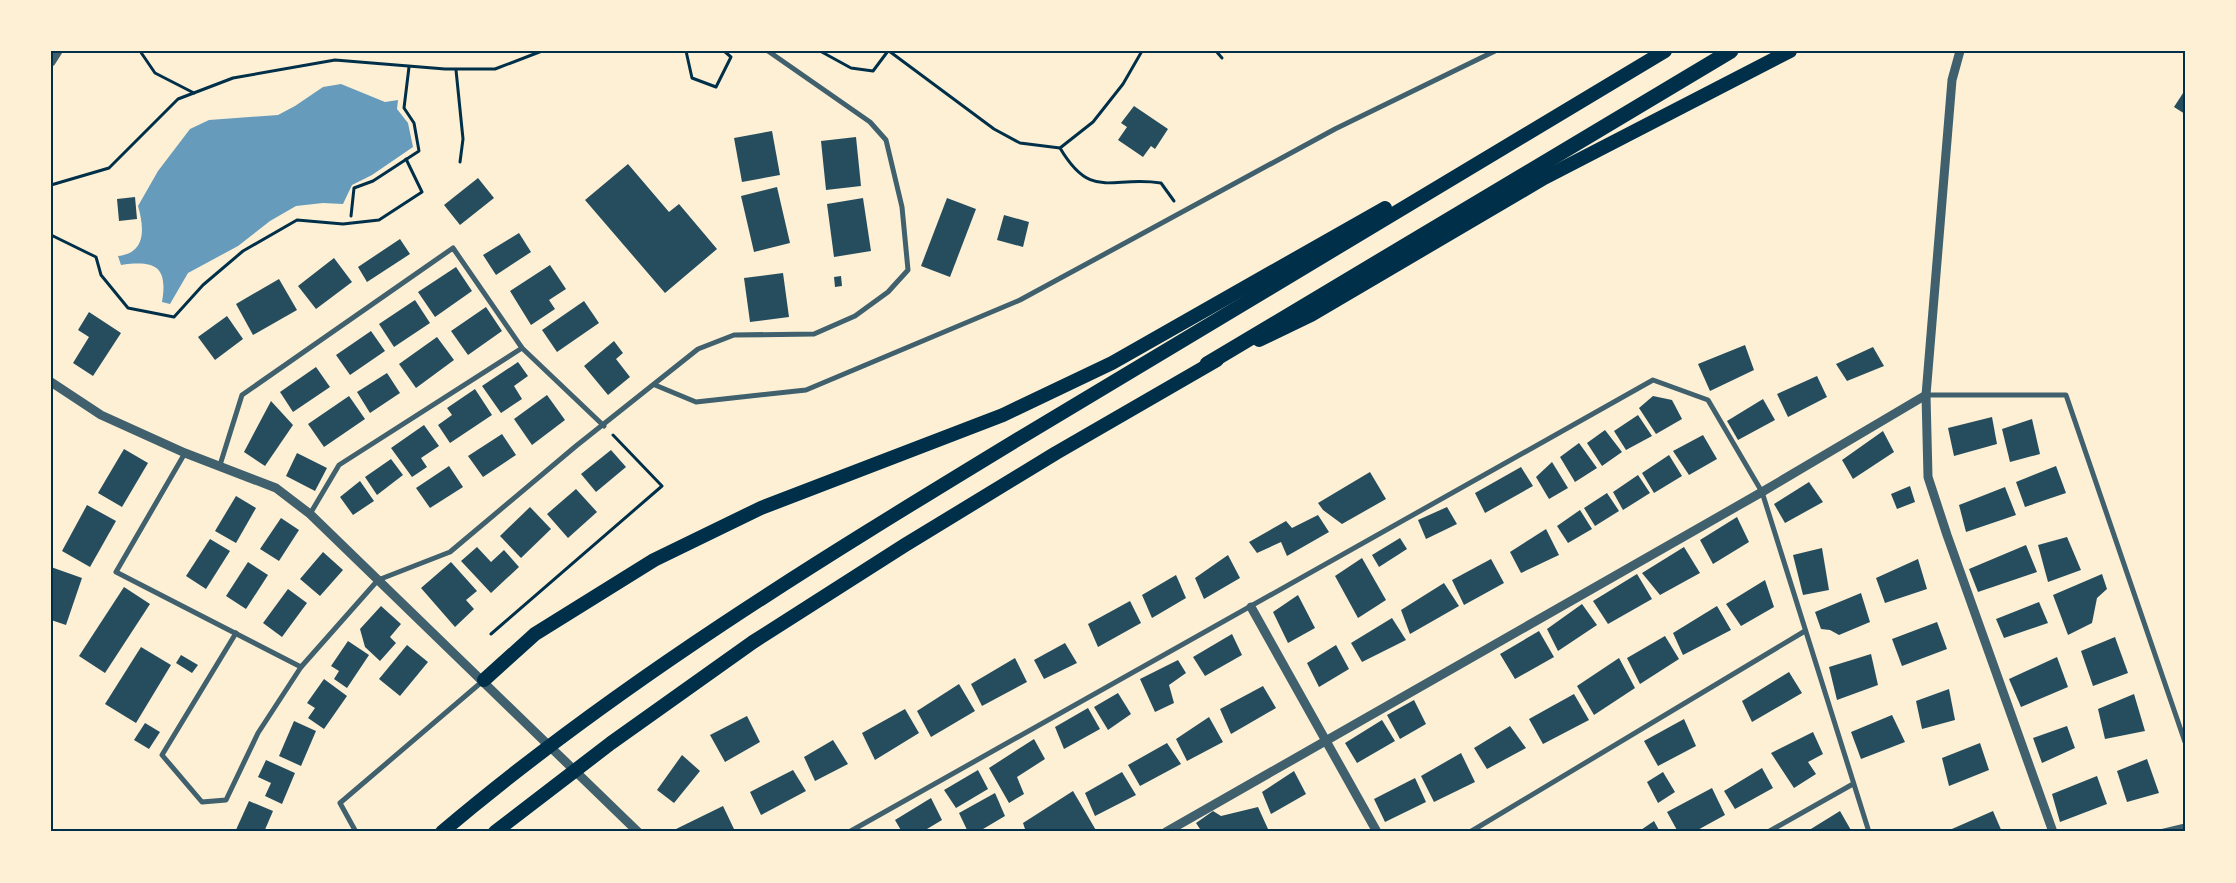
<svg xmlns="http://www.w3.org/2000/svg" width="2236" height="883" font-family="Manrope,sans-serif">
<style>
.water{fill:#669bbc}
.building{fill:#264d5e}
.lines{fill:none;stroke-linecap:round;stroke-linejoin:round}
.path{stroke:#003049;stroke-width:3}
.minor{stroke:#3f606c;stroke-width:5}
.tertiary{stroke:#3f606c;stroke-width:9}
.trunk{stroke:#003049;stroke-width:14}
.motorway{stroke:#003049;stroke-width:15}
.neatline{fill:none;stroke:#003049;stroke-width:2}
</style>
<rect width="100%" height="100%" fill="#fdf0d5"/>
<path class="water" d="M341 84 385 102 398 100 397 109 408 123 413 147 372 175 352 185 343 204 323 203 296 206 270 221 238 246 188 273 170 304 162 302C168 267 156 260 121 265L118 256C147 253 144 227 138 206L158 171 190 129 209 120 278 115 295 106 323 87Z"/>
<g class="building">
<path d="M2185 90V114L2174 107Z"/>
<path d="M1134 106 1168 129 1155 149 1151 146 1143 157 1118 140 1127 127 1121 123Z"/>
<path d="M772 131 780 175 742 182 734 138Z"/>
<path d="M856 137 861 186 826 190 821 141Z"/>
<path d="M628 164 669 212 679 204 717 249 665 293 585 200Z"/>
<path d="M478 178 494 198 460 225 444 205Z"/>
<path d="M777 187 790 243 754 252 741 196Z"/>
<path d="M135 197 137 219 119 221 117 199Z"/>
<path d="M863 198 871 251 834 257 827 204Z"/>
<path d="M947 198 976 209 950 277 921 266Z"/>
<path d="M1004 215 1029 222 1023 247 997 240Z"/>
<path d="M519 233 531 252 496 275 483 255Z"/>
<path d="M400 239 410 254 367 282 358 267Z"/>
<path d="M334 258 352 282 316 309 298 286Z"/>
<path d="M550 265 566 289 549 300 555 309 531 325 510 291Z"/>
<path d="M456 267 472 291 435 317 418 292Z"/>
<path d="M783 273 789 317 750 322 744 278Z"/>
<path d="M841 276 842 286 835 287 834 277Z"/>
<path d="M279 279 297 310 253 335 236 304Z"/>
<path d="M415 300 430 323 394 347 379 324Z"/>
<path d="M584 301 599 323 557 352 542 330Z"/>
<path d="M486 307 502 331 468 355 451 331Z"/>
<path d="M89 312 121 333 93 376 73 363 89 337 78 330Z"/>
<path d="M227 316 243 339 215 360 198 337Z"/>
<path d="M371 331 385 351 350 375 336 355Z"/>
<path d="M437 337 454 360 416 388 399 364Z"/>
<path d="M614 341 623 353 616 359 630 377 608 395 584 366Z"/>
<path d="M1745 345 1754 370 1710 391 1698 364Z"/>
<path d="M1873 347 1884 366 1847 381 1836 364Z"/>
<path d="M518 362 528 376 514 386 522 399 501 413 482 386Z"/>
<path d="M316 367 330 387 293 412 280 392Z"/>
<path d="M387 373 400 393 370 413 357 392Z"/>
<path d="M1817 376 1827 397 1788 417 1777 394Z"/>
<path d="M475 389 492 415 450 443 438 425 452 415 447 408Z"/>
<path d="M547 395 565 420 532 445 514 419Z"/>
<path d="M349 396 365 419 324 447 308 424Z"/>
<path d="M1653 396 1672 400 1682 419 1656 434 1639 408Z"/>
<path d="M1763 399 1775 420 1738 440 1727 421Z"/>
<path d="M271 401 293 425 265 466 244 452Z"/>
<path d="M1638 415 1652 436 1626 450 1614 431Z"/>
<path d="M1992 417 1997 444 1954 456 1948 428Z"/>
<path d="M2032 419 2040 454 2010 462 2002 429Z"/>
<path d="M424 425 439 446 421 458 427 467 412 477 391 448Z"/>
<path d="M1605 430 1622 452 1602 466 1587 443Z"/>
<path d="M1883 431 1894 452 1853 479 1842 460Z"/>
<path d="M502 434 516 455 483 477 468 456Z"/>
<path d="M1703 435 1717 459 1689 475 1673 451Z"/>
<path d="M1579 443 1597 468 1575 482 1560 457Z"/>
<path d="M124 449 148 463 122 507 98 493Z"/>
<path d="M611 450 626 467 596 492 581 474Z"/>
<path d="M297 453 327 468 315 491 286 476Z"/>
<path d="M1669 455 1682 476 1654 493 1642 473Z"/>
<path d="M391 459 403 475 377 495 365 477Z"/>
<path d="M1552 462 1568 488 1549 499 1536 477Z"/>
<path d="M449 466 463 487 430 508 416 488Z"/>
<path d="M2056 466 2066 493 2025 507 2016 482Z"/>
<path d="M1521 467 1533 486 1485 513 1475 493Z"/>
<path d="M1370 472 1386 499 1342 524 1323 510 1318 503Z"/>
<path d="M1638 475 1650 493 1623 510 1613 492Z"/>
<path d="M360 481 374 501 353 515 340 497Z"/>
<path d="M1809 482 1823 502 1785 523 1774 504Z"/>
<path d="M1910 486 1915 502 1897 509 1891 494Z"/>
<path d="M2005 487 2016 515 1966 532 1959 505Z"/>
<path d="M576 489 597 512 568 538 547 514Z"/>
<path d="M1607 493 1619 511 1595 526 1584 508Z"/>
<path d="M236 496 256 508 236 543 215 531Z"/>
<path d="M87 505 116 521 90 567 62 551Z"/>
<path d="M530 507 551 529 521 558 500 536Z"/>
<path d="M1447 507 1457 524 1426 539 1418 520Z"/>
<path d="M1580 510 1592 529 1568 543 1557 526Z"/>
<path d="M1318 515 1329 532 1287 556 1281 542 1257 553 1249 542 1286 521 1292 528Z"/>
<path d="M1737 517 1749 542 1713 564 1700 540Z"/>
<path d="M281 518 299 530 279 561 260 549Z"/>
<path d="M1546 529 1559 555 1521 573 1510 552Z"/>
<path d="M2067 537 2081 570 2048 582 2038 545Z"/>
<path d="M1400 538 1407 549 1379 567 1372 555Z"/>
<path d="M210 539 230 551 206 589 186 576Z"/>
<path d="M2026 545 2037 572 1978 592 1969 569Z"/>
<path d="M477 547 491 562 504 550 519 567 491 593 461 561Z"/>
<path d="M1684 547 1700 573 1660 595 1642 573Z"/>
<path d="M1822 548 1829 590 1803 595 1793 555Z"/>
<path d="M323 552 343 570 320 596 300 579Z"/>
<path d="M1228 555 1240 578 1204 599 1195 578Z"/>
<path d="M1362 558 1386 600 1358 618 1335 576Z"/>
<path d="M1491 559 1504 583 1464 605 1452 580Z"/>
<path d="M1918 559 1927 589 1885 603 1876 578Z"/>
<path d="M248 562 268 575 246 609 226 596Z"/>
<path d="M451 562 477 591 466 600 474 609 455 627 421 588Z"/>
<path d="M51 567 82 578 66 625 51 620Z"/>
<path d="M1637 574 1652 599 1608 624 1593 601Z"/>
<path d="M2102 574 2107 589 2097 598 2092 623 2068 635 2053 595Z"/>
<path d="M1176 575 1186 598 1152 618 1142 595Z"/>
<path d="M1765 580 1774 607 1741 626 1726 604Z"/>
<path d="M1444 583 1459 606 1410 634 1401 610Z"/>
<path d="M124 587 150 604 105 673 79 656Z"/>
<path d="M288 589 307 603 282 637 263 623Z"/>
<path d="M1861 593 1870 622 1839 635 1830 630 1821 629 1815 612Z"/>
<path d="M1298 595 1315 628 1288 643 1273 612Z"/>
<path d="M1130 601 1141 623 1098 647 1088 624Z"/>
<path d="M2039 602 2048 623 2004 638 1996 619Z"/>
<path d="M1582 604 1597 625 1558 651 1547 629Z"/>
<path d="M381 606 401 624 390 637 396 643 380 661 365 647 360 629Z"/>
<path d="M1717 606 1731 630 1683 655 1673 633Z"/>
<path d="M1392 618 1406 640 1362 662 1351 643Z"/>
<path d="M1937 622 1947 649 1902 666 1892 639Z"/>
<path d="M1539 631 1554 657 1515 679 1500 654Z"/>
<path d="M1232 634 1242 655 1205 676 1193 657Z"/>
<path d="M1665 636 1679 659 1640 684 1627 658Z"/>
<path d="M2115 637 2128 673 2093 686 2081 651Z"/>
<path d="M348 641 369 655 347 688 334 679 339 671 331 666Z"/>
<path d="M1065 643 1077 663 1044 679 1034 660Z"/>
<path d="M407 645 428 662 400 696 379 679Z"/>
<path d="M1336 645 1349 669 1319 687 1307 663Z"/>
<path d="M141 647 171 665 136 723 105 704Z"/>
<path d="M1871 654 1878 685 1837 700 1829 667Z"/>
<path d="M181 655 198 665 192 673 176 663Z"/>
<path d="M2057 657 2068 687 2021 707 2009 679Z"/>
<path d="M1015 658 1027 682 982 706 971 684Z"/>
<path d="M1619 658 1635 688 1594 715 1577 686Z"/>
<path d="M1178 660 1186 673 1169 685 1174 703 1155 712 1140 679Z"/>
<path d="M1789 672 1802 693 1752 722 1742 701Z"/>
<path d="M324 679 347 696 324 729 308 718 315 708 307 703Z"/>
<path d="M959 684 975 711 931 737 917 711Z"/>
<path d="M1263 686 1276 708 1231 734 1220 709Z"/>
<path d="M1949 689 1955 720 1922 729 1916 701Z"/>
<path d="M1118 693 1131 714 1108 730 1094 707Z"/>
<path d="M1574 694 1589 720 1543 744 1529 719Z"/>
<path d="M2134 694 2145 731 2105 739 2098 709Z"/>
<path d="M1414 700 1426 724 1400 739 1387 715Z"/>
<path d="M1088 708 1100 729 1064 749 1055 727Z"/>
<path d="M905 709 919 733 875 760 862 733Z"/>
<path d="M1892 715 1905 742 1861 759 1851 732Z"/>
<path d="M747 716 760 742 725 762 710 735Z"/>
<path d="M1209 717 1223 742 1187 761 1176 739Z"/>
<path d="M1684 719 1696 746 1658 766 1644 741Z"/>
<path d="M1382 720 1395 741 1357 763 1345 743Z"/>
<path d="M294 721 316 731 301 766 279 756Z"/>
<path d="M145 723 160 732 149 749 134 740Z"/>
<path d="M1510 726 1526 748 1487 769 1474 748Z"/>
<path d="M2067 726 2075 748 2042 763 2033 738Z"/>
<path d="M1813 732 1823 754 1808 762 1816 774 1794 788 1771 753Z"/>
<path d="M1034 739 1045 759 1017 777 1024 794 1009 803 989 768Z"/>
<path d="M833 740 848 764 815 781 804 757Z"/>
<path d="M1167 743 1181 764 1140 786 1128 765Z"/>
<path d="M1980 743 1989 770 1949 786 1942 758Z"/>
<path d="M1461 753 1475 782 1434 802 1421 776Z"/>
<path d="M682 755 700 771 674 803 657 790Z"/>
<path d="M2147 759 2159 793 2127 802 2117 771Z"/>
<path d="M266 760 295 773 282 804 265 796 271 783 258 777Z"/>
<path d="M1762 768 1773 788 1735 809 1724 791Z"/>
<path d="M793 770 806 791 761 815 750 792Z"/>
<path d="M978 770 988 789 956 808 944 790Z"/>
<path d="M1294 771 1306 794 1271 814 1262 792Z"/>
<path d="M1122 772 1136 795 1095 816 1085 793Z"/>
<path d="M1663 772 1675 792 1658 803 1647 782Z"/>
<path d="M2097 776 2107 804 2060 822 2052 794Z"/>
<path d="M1415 778 1426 802 1385 822 1374 799Z"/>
<path d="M1712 788 1725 815 1694 832H1678L1667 812Z"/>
<path d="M1073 791 1097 832H1026L1023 823Z"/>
<path d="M995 793 1005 816 978 832H968L959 813Z"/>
<path d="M931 798 942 820 922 832H902L895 820Z"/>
<path d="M249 801 273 811 264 832H235Z"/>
<path d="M723 806 734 829 729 832H677L676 829Z"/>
<path d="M1258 807 1268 829 1263 832H1202L1196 823 1213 811 1221 816Z"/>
<path d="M1840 811 1852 832H1806Z"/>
<path d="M1993 811 2002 832H1945Z"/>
<path d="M1654 821 1660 832H1638Z"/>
</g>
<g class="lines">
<g class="path">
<path d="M140 51 155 73 194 93"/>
<path d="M686 51 692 78 716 87 731 57 724 51"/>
<path d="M820 51 851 68 873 71 888 51"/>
<path d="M889 51 994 129 1020 143 1060 148 1093 122 1123 84 1142 51"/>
<path d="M1216 51 1222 58"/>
<path d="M456 70 463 139 460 162"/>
<path d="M1060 148C1092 202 1111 175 1161 183L1174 201"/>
<path d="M51 185 109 168 178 99 233 78 335 60 445 69H495L542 51"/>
<path d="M351 216 354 188 373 181 419 151 414 123 404 108 409 67"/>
<path d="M51 235 96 257 101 275 128 308 174 317 203 285 243 251 297 220 343 224 379 220 422 192 406 159"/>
<path d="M491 634 662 486 613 435"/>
</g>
<g class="minor">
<path d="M655 385 696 402 806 390 1020 300 1335 129 1495 51"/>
<path d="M1926 395H2066L2185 742"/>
<path d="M185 453 116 572 301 667 378 580 450 552 576 446 698 349 734 335 814 334 855 316 888 292 908 270 902 207 886 140 870 122 768 51"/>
<path d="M220 465 242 395 453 248 522 348 604 426"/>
<path d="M310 514 339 465 522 348"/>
<path d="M236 633 162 755 202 802 226 800 258 733 301 667"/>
<path d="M356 832 340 803 484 680"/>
<path d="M849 832 1653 380 1708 400 1762 492 1869 832"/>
<path d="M1470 832 1805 631"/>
<path d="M1768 832 1853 784"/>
<path d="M2160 832 2185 826"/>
</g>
<g class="tertiary">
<path d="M1960 51 1952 80 1926 395 1928 477 1947 535 2053 832"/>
<path d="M51 62 58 51"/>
<path d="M51 382 101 415 185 453 276 488 310 514 638 832"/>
<path d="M1251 607 1377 832"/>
<path d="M1166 832 1762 492 1926 395"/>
</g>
<g class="trunk">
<path d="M1259 340 1311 315 1544 178 1790 51"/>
<path d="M484 680 535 634 654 560 761 508 1003 415 1112 363 1385 208"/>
<path d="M442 832C620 681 821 559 1020 438 1235 309 1450 180 1665 51"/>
<path d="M495 832 611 743 753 642 905 545 1056 453 1217 360"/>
</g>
<path class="motorway" d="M1207 364 1731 51"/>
</g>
<rect width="2236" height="883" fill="none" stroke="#fdf0d5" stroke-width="105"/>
<rect x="52" y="52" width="2132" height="778" class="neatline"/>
</svg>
